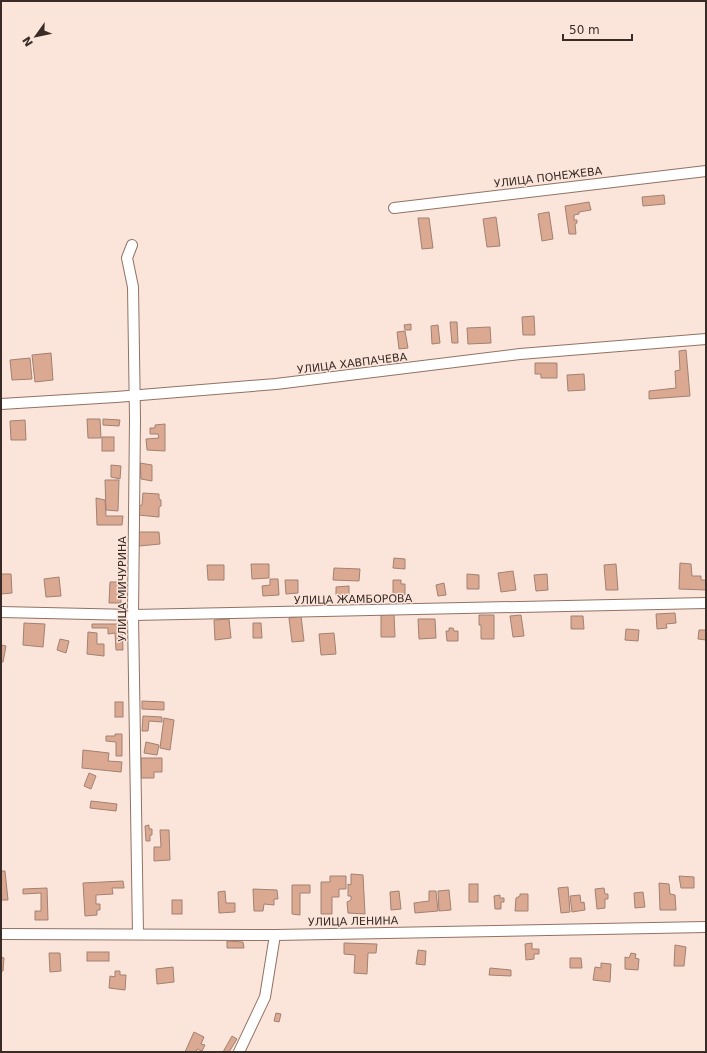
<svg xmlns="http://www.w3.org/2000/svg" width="707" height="1053" font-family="'DejaVu Sans',sans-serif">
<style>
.building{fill:#dba991;stroke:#a18172}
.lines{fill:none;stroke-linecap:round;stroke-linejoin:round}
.minor-casing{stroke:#917263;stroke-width:12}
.minor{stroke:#fff;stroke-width:10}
.labels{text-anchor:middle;stroke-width:3;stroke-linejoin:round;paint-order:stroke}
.street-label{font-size:11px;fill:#392b25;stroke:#fbe5db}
</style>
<rect width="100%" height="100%" fill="#fbe5db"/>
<g class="building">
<path d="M664 195 665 204 643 206 642 197Z"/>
<path d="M589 202 591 210 579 212V214L574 215V220H577V223L575 224 576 234H569L565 206Z"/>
<path d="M549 212 553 239 542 241 538 214Z"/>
<path d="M496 217 500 246 487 247 483 219Z"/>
<path d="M418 218H429L433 248 422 249Z"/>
<path d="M534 316 535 335H523L522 317Z"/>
<path d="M450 322H457L458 343H452Z"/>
<path d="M411 324V330H405L404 325Z"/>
<path d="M438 325 440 343 432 344 431 326Z"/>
<path d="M490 327 491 343 468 344 467 328Z"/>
<path d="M405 331 408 348 399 349 397 332Z"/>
<path d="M686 350 690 396 649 399V391L676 388 675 371 680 370 679 351Z"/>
<path d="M51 353 53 380 35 382 32 355Z"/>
<path d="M30 358 32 379 12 380 10 360Z"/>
<path d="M535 363H557V378H541V374H535Z"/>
<path d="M584 374 585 390 568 391 567 375Z"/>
<path d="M87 419H100L101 438H88Z"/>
<path d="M103 419 120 420 119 426 103 425Z"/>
<path d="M25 420 26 440H11L10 421Z"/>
<path d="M165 424V451L147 450 146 439 159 438 158 434H150V428H155V425Z"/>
<rect x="102" y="437" width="12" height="14"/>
<path d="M140 463 152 465V481L141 479Z"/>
<path d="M111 465 121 466 120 479 111 477Z"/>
<path d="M105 480H119L118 511 106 510Z"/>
<path d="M143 493 159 494V499L161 500V506L159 507V517L138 515V506L142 505Z"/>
<path d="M96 498 105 500 106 516H123L122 525H97Z"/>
<path d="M138 532H159L160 544 139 546Z"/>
<path d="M394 558 405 559V569L393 568Z"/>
<path d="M680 563 691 564 692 576H701V580H706V590L679 589Z"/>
<path d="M251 564H269V578L252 579Z"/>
<path d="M616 564 618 590H606L604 565Z"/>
<path d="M207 565H224V580H208Z"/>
<path d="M334 568 360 569 359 581 333 580Z"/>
<path d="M513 571 516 590 501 592 498 573Z"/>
<path d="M1 574H11L12 593 1 594Z"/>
<path d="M467 574 479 575V589H467Z"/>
<path d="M547 574 548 590 536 591 534 575Z"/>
<path d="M59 577 61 596 46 597 44 579Z"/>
<path d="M270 579H278L279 595 263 596 262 586 270 585Z"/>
<path d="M285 580H298V593L286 594Z"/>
<path d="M393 580H401V584H405V595H393Z"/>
<path d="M110 582H121V603H109Z"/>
<path d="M444 583 446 595 438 596 436 585Z"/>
<path d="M349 586V595H336V587Z"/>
<path d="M675 613 676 623 666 624 667 628 657 629 656 614Z"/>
<path d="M381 614H394L395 637H381Z"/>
<path d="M479 615H494V639H481V625H479Z"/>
<path d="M521 615 524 636 513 637 510 616Z"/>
<path d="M301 616 304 641 292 642 289 618Z"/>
<path d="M571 616H583L584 629H571Z"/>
<path d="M229 619 231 638 215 640 214 620Z"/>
<path d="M418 619H435L436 638 419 639Z"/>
<path d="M24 623 45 624 43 647 23 645Z"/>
<path d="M253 623H261L262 638H253Z"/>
<path d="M92 624H122L123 650H116L115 633 108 634V628H92Z"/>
<path d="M449 628H453L454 631H458V641H447L446 631H449Z"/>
<path d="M626 629 639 630 638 641 625 640Z"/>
<path d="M699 630H706V640L698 639Z"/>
<path d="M88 632 97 633V644H104V656L87 654Z"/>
<path d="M334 633 336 654 321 655 319 634Z"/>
<path d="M60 639 69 641 66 653 57 650Z"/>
<path d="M1 645 6 646 3 662H1Z"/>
<path d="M142 701 164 702V710L142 709Z"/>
<rect x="115" y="702" width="8" height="15"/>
<path d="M143 716 162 717V722L149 721 148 731H142Z"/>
<path d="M164 718 174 720 170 750 160 748Z"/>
<path d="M115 734H122V756H116V742L106 741V736H115Z"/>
<path d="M146 742 159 745 157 755 144 753Z"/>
<path d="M83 750 109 753 108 761 122 762 121 772 82 768Z"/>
<path d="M141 758H162V772H154V778H141Z"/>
<path d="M89 773 96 776 91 789 84 786Z"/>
<path d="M91 801 117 804 116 811 90 808Z"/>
<path d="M149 825V829H152V835H150V841H146L145 826Z"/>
<path d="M160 830H169L170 860 154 861V847H161Z"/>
<path d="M1 871H5L8 900H1Z"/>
<path d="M351 874 363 875 365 914 348 913 347 902 351 900V896H348V884L351 885Z"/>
<path d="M330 876H346V889H339V897H332V914H321V882H330Z"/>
<path d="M679 876 694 877V888H681Z"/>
<path d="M123 881 124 888H112L113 894 96 895V904H100V910H97V915L85 916 83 883Z"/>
<path d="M659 883 669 884 670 894 675 895 676 910H660Z"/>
<rect x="469" y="884" width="9" height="18"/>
<path d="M292 885H310V893H300V915L292 914Z"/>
<path d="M568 887 570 912 561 913 558 888Z"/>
<path d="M47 888 48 920H35V911H41V893L23 894V889Z"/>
<path d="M604 888 605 894H608V899H605V908L597 909 595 889Z"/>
<path d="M253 889 277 890 278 899H274V905L264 904 263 911H254Z"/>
<path d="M449 890 451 910 439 911 438 891Z"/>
<path d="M225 891 226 903H235V912L219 913 218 892Z"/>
<path d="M399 891 401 909 391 910 390 892Z"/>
<path d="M429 891H436L438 911 415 913 414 903 429 901Z"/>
<path d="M643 892 645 907 635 908 634 893Z"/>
<path d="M520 894H528V911H515L516 898 520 896Z"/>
<path d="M500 895V898H504V902H501V909H495L494 896Z"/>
<path d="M580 895 581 903 584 902 585 910 572 912 570 896Z"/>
<rect x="172" y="900" width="10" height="14"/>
<path d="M227 941 243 942 244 948H227Z"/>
<path d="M344 943 377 944 376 953H368L367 974 354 973 355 955 344 954Z"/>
<path d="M532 943V949H539V954H534V959L526 960 525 944Z"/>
<path d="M675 945 686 947 684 966H674Z"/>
<path d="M418 950 426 951 425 965 416 964Z"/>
<rect x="87" y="952" width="22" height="9"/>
<path d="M49 953H60L61 971 50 972Z"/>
<path d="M631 953 636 954 635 958 639 959 638 970 625 969V957L629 958Z"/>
<path d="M1 957 4 958 3 971H1Z"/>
<path d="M570 958H581L582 968H570Z"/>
<path d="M601 963 611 964 610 982 593 980 595 967 601 968Z"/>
<path d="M173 967 174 982 157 984 156 969Z"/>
<path d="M490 968 511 970V976L489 975Z"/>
<path d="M115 971H120V975H126L125 990 109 988 110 976 115 977Z"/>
<path d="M276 1013 281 1014 279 1022 274 1021Z"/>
<path d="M194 1032 204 1037 201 1044 205 1045 202 1051 197 1049 196 1052H185Z"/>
<path d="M232 1036 237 1039 229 1052H223Z"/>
</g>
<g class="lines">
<defs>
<g id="minor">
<path d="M394 208 706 171"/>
<path d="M132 245 127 258 133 287 135 419 133 615 138 934"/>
<path d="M1 404 116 397 276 384 520 354 706 339"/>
<path d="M1 612 133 615 706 603"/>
<path d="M1 934 275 935 706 927"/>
<path d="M239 1052 265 997 275 935"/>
</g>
</defs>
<use href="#minor" class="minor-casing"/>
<use href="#minor" class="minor"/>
</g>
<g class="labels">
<g class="street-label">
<text transform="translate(548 177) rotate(-7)" y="4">УЛИЦА ПОНЕЖЕВА</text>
<text transform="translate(352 363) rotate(-7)" y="4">УЛИЦА ХАВПАЧЕВА</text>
<text transform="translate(122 589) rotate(-90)" y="4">УЛИЦА МИЧУРИНА</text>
<text transform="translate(353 599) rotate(-1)" y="4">УЛИЦА ЖАМБОРОВА</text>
<text transform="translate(353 921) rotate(-1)" y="4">УЛИЦА ЛЕНИНА</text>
</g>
</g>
<rect width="707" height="1053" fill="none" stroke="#392b25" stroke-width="4"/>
<g transform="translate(36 36) rotate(237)" stroke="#fbe5db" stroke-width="3" paint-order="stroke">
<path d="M0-3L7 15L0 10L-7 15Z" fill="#392b25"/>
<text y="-6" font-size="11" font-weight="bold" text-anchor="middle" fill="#392b25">N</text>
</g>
<path d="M563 34v6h69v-6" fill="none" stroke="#392b25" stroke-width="2"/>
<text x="569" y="34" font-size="12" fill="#392b25" stroke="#fbe5db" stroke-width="3" paint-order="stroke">50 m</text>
</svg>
